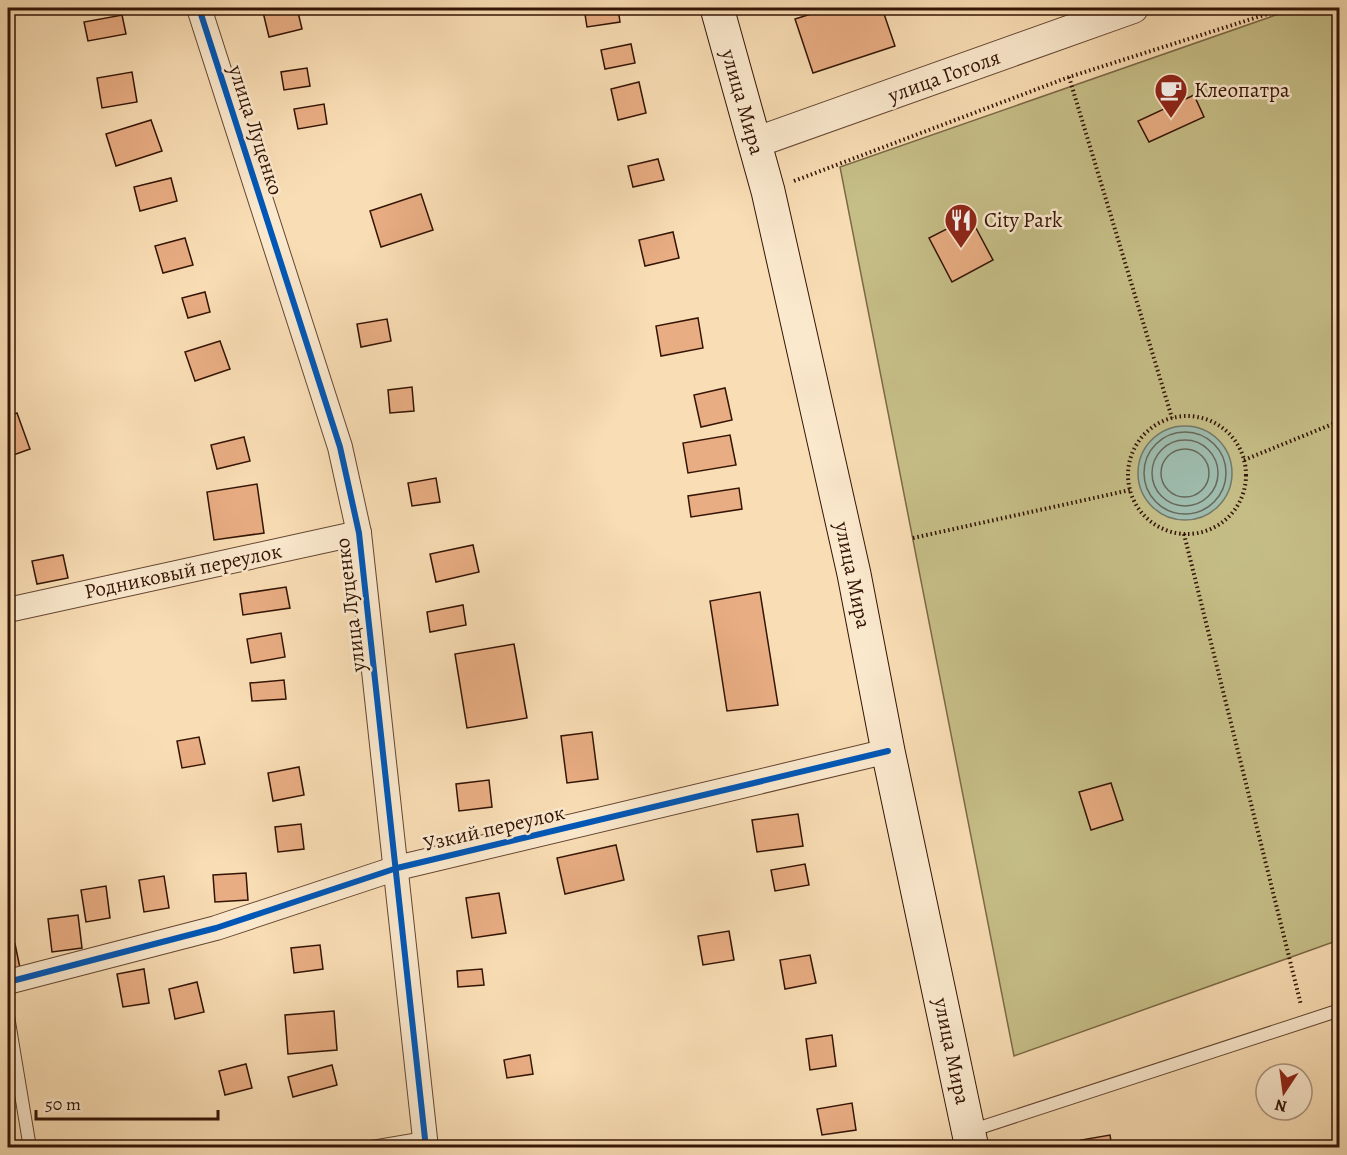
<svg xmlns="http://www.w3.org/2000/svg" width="1347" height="1155" font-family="Alegreya,serif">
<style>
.green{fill:#c6be87;stroke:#7c6946;stroke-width:1.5}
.water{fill:#9ebcae;stroke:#73796a;stroke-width:1.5}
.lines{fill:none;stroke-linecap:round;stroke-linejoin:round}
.shore{stroke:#68685a;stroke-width:1.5}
.building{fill:#e9ad83;stroke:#331405;stroke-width:1.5}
.service-casing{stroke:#644631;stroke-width:14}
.minor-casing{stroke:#644631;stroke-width:26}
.tertiary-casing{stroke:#644631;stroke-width:32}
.secondary-casing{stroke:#331405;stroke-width:35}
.path{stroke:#331405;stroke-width:4;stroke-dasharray:1.5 3;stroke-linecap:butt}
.service{stroke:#fbe9ce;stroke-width:12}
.minor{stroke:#fbe9ce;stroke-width:24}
.tertiary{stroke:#fbe9ce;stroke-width:30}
.secondary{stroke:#fbe9ce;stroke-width:33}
.cycleway-casing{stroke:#fbe9ce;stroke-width:10}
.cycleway{stroke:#0057b8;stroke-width:6}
.labels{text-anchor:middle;stroke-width:5;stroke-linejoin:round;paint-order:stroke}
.street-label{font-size:21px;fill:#331405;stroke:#fbe9ce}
.poi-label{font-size:21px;fill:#331405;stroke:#fbe9ce;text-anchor:start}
</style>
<rect width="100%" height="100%" fill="#f9ddb4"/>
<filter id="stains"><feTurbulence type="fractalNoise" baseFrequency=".00333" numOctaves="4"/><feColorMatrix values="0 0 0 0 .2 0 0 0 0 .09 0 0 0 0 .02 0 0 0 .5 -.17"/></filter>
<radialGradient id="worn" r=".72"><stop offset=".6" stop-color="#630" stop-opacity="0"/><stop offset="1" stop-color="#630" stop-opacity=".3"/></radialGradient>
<path class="green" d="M1296 8H1339V940L1014 1056 840 167Z"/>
<circle class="water" cx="1185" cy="473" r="47"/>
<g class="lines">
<g class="shore">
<circle cx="1185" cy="473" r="41"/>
<circle cx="1185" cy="473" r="33"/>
<circle cx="1185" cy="473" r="24"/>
</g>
</g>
<g class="building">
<path d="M262 8H297L302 29 269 37Z"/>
<path d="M584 8H618L620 22 587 27Z"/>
<path d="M830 8H882L895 46 813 73 795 19Z"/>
<path d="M122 15 126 34 88 41 84 22Z"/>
<path d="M631 44 635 63 605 69 601 50Z"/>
<path d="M307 68 310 86 284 90 281 72Z"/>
<path d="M132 72 137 102 102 108 97 78Z"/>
<path d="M639 82 646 113 618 120 611 89Z"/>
<path d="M1194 95 1204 117 1149 142 1138 121Z"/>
<path d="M324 104 327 124 298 129 294 109Z"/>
<path d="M151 120 162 151 116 166 106 134Z"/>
<path d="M658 159 664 180 633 187 628 166Z"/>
<path d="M171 178 177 201 140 211 134 187Z"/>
<path d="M421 194 433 230 381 247 370 211Z"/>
<path d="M970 217 993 260 952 282 929 238Z"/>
<path d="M673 232 679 258 645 266 639 240Z"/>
<path d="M185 238 193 265 163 273 155 246Z"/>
<path d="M205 292 210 312 188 318 182 298Z"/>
<path d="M698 318 703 348 661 356 656 326Z"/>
<path d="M387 319 391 341 361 347 357 324Z"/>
<path d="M220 341 230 369 195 381 185 352Z"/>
<path d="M412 387 414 411 390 413 388 390Z"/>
<path d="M725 388 732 420 701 427 694 395Z"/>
<path d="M17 413 30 449 8 457V416Z"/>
<path d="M730 435 736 465 688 473 683 443Z"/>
<path d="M244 437 250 461 217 469 211 445Z"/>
<path d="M436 478 440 502 412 506 408 483Z"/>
<path d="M257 484 264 533 214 540 207 492Z"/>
<path d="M739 488 742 509 691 517 688 496Z"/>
<path d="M473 545 479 572 436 582 430 554Z"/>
<path d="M63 555 68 578 37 584 32 561Z"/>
<path d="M286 587 290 608 243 615 240 594Z"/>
<path d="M760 592 778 705 727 711 710 601Z"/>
<path d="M463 605 466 625 430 632 427 612Z"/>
<path d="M281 633 285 657 251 663 247 639Z"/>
<path d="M514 644 527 718 467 728 455 654Z"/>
<path d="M284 680 286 699 252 701 250 683Z"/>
<path d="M592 732 598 779 567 783 561 736Z"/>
<path d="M199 737 205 764 182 768 177 741Z"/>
<path d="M299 767 304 795 273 801 268 773Z"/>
<path d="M489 780 492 807 459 811 456 784Z"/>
<path d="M1111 783 1123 820 1091 830 1079 792Z"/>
<path d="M798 814 803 846 757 852 752 820Z"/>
<path d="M301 824 304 849 278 852 275 827Z"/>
<path d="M616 845 624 880 565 894 557 858Z"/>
<path d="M805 864 809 885 775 891 771 870Z"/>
<path d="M246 873 248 900 215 902 213 875Z"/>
<path d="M164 876 169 908 144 912 139 880Z"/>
<path d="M106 886 110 918 86 922 81 890Z"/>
<path d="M499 893 506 933 472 938 466 898Z"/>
<path d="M78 915 82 948 52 952 48 919Z"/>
<path d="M729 931 734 960 703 965 698 936Z"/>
<path d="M15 944 20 968 8 970V946Z"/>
<path d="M320 945 323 969 294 973 291 948Z"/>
<path d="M810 955 816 983 785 989 780 960Z"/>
<path d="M144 969 149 1003 123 1007 117 974Z"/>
<path d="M482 969 484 985 458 987 457 971Z"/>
<path d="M197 982 204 1012 175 1019 169 989Z"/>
<path d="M334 1011 337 1050 288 1054 285 1015Z"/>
<path d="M832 1035 836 1066 810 1070 806 1039Z"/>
<path d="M530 1055 533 1074 507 1078 504 1060Z"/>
<path d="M246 1064 252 1088 225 1095 219 1071Z"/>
<path d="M332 1065 337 1085 293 1097 288 1077Z"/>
<path d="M852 1103 856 1130 822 1135 817 1109Z"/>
<path d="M1110 1135 1112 1148H1083L1081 1140Z"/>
</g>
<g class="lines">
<defs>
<g id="service">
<path d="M8 1016 30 1148"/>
<path d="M970 1131 1340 1010"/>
<path d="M366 1148 425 1138"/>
</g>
<g id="minor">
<path d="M199 8 340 447 359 533 426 1148"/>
<path d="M8 610 359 533"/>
<path d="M8 982 216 928 397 868 888 751"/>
</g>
<path id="tertiary" d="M754 143 1133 8"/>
<path id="secondary" d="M717 8 768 191 854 574 888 751 972 1148"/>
</defs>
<use href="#service" class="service-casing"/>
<use href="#minor" class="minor-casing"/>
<use href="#tertiary" class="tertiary-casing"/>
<use href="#secondary" class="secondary-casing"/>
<g class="path">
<path d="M1069 77 1172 418"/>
<path d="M794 181 1069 77 1286 8"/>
<circle cx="1187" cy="475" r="59"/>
<path d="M1244 460 1340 421"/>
<path d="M1184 534 1301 1005"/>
<path d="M913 538 1130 490"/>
</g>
<use href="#service" class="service"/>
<use href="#minor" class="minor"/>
<use href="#tertiary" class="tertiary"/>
<use href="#secondary" class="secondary"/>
<defs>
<g id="cycleway">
<path d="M199 8 340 447 359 533 426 1148"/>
<path d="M8 982 216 928 397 868 888 751"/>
</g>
</defs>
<use href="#cycleway" class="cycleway-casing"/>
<use href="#cycleway" class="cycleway"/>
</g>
<defs>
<symbol id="cafe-pin" viewBox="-11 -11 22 30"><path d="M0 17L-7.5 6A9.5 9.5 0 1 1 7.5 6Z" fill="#8f2418" stroke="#fbe9ce"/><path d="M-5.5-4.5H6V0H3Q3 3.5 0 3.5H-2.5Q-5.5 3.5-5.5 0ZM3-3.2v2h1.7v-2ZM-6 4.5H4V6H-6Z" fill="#fff"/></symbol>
<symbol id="restaurant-pin" viewBox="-11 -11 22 30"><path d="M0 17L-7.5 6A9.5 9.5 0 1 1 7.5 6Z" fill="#8f2418" stroke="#fbe9ce"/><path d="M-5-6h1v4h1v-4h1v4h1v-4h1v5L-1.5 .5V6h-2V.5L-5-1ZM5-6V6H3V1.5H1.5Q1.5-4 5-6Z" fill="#fff"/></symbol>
</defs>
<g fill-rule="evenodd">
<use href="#cafe-pin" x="1152" y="71" width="38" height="52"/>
<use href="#restaurant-pin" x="942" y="201" width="38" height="52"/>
</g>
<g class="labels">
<g class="street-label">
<text transform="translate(944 76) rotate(-20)" y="7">улица Гоголя</text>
<text transform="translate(743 102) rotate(74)" y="7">улица Мира</text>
<text transform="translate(256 130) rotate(72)" y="7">улица Луценко</text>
<text transform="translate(183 571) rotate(-12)" y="7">Родниковый переулок</text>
<text transform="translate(853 575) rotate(78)" y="7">улица Мира</text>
<text transform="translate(350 605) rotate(-97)" y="7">улица Луценко</text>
<text transform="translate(494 828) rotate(-13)" y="7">Узкий переулок</text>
<text transform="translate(952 1051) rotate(78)" y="7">улица Мира</text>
</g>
<g class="poi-label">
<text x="1194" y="97">Клеопатра</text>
<text x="984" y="227">City Park</text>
</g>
</g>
<rect width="1347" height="1155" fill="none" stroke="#f9ddb4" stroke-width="30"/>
<rect x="9" y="9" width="1329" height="1137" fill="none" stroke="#331405" stroke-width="3"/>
<rect x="15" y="15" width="1317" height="1125" fill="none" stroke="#331405" stroke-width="1.5"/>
<g transform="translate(1284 1092) rotate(193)"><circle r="28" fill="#fbe9ce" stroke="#ab947e" stroke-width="1.5"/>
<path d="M0-4.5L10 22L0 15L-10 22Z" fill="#8f2418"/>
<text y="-9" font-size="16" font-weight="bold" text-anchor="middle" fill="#331405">N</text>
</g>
<path d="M36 1110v9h182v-9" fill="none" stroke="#331405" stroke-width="3"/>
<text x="45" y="1110" font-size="18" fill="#331405" stroke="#fbe9ce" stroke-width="4.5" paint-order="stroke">50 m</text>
<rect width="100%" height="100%" filter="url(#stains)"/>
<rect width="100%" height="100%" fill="url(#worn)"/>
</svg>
